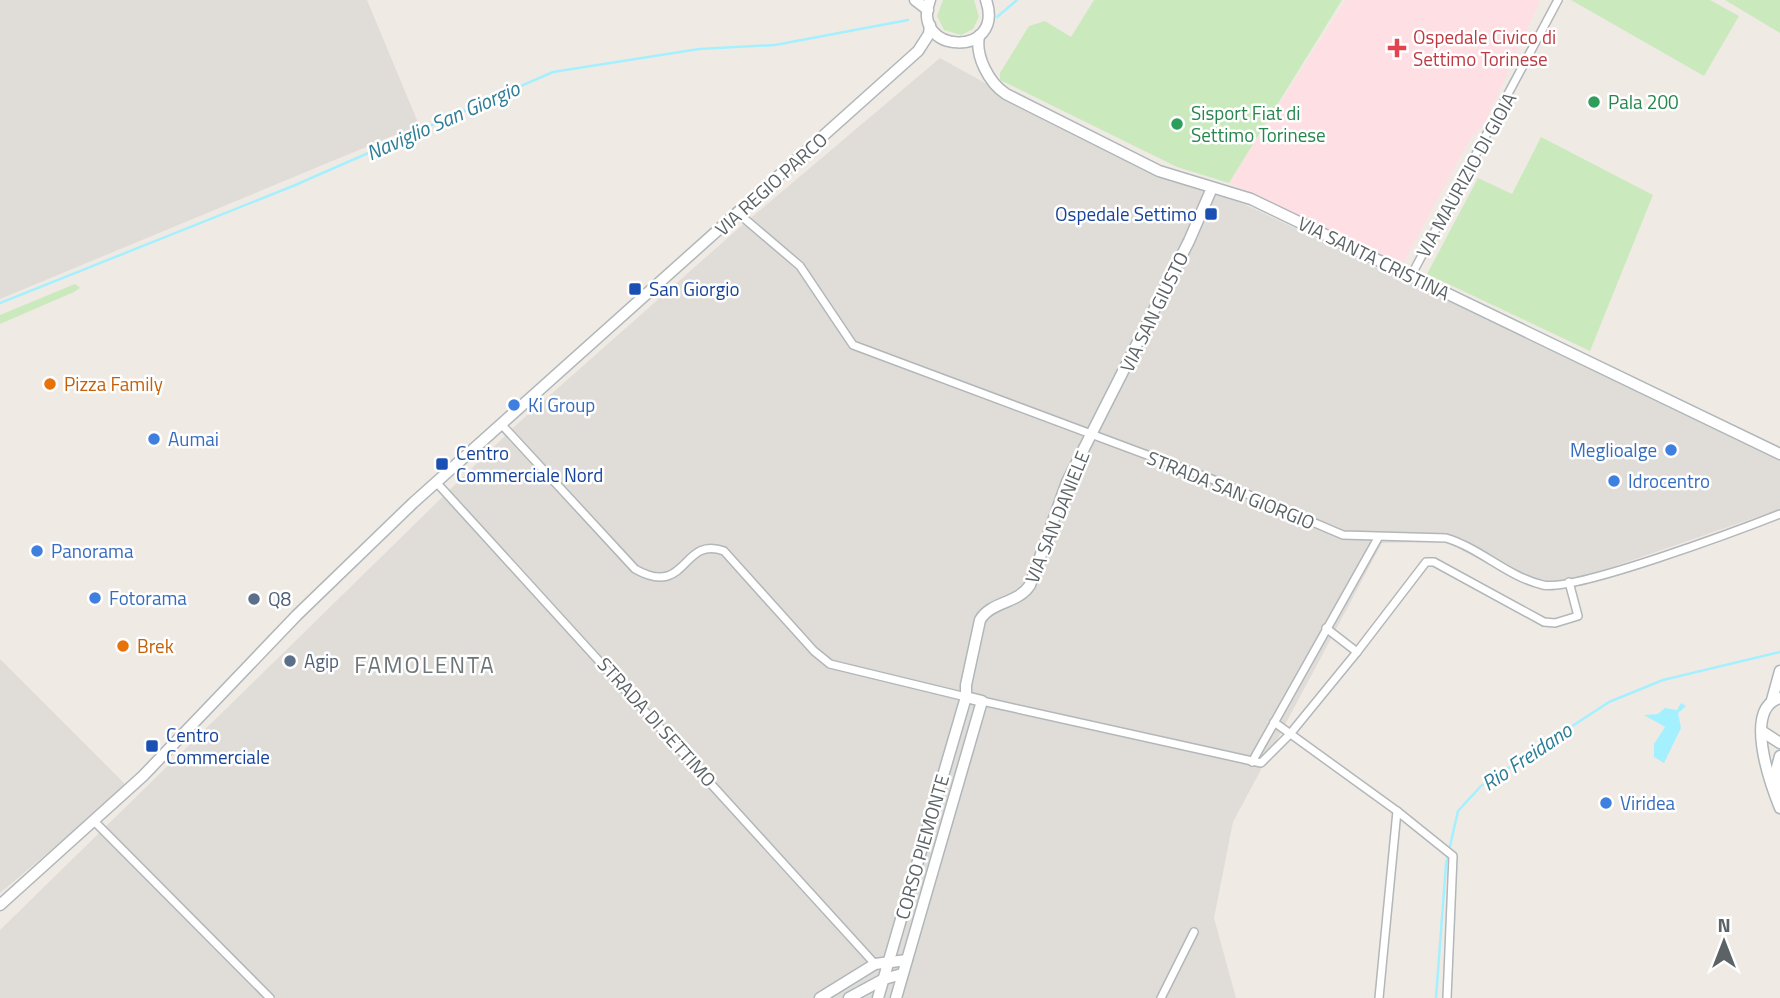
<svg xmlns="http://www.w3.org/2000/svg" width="1780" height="998" font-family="'Titillium Web',sans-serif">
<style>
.industrial{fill:#e0dcd8}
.medical{fill:#fedfe4}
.green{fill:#caeabe}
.water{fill:#a5f0ff}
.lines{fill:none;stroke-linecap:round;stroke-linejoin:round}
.stream{stroke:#a5f0ff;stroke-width:2.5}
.street-casing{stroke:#b2b7ba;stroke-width:10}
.secondary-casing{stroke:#b0b7ba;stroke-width:13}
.street{stroke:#fff;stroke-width:7}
.secondary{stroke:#fff;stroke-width:10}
.health-dot{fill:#e0444e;stroke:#fff;stroke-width:2.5}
.leisure-dot{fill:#2e9e5b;stroke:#fff;stroke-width:2.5}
.transit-dot{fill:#1a4fb4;stroke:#fff;stroke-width:2.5}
.food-dot{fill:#e8710a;stroke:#fff;stroke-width:2.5}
.shop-dot{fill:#3f7fe0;stroke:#fff;stroke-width:2.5}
.service-dot{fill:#5c6f8a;stroke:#fff;stroke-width:2.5}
.labels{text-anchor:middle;stroke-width:5;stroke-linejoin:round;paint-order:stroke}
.health-label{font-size:19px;fill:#be3a42;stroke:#fff;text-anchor:start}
.leisure-label{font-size:19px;fill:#27864d;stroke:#fff;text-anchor:start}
.street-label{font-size:19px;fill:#5c6366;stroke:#fff}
.transit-label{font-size:19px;fill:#164399;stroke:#fff;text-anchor:start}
.food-label{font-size:19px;fill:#c56008;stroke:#fff;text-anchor:start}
.shop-label{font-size:19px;fill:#366cbe;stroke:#fff;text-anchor:start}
.service-label{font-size:19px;fill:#4e5e75;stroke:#fff;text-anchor:start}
.water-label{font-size:21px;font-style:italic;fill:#2e7d96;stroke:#fff}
.quarter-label{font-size:23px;letter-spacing:2px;fill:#6d7578;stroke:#fff}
</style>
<rect width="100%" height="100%" fill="#f0eae4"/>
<g class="industrial">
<path d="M0 0H367L419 125 0 299Z"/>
<path d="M940 58 1144 171 1244 204 1780 459V509L1543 591 1445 542 1382 543 1233 822 1214 918 1236 998H0V930L515 426 740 227Z"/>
<path d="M0 659 127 786 0 893Z"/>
</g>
<path class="medical" d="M1346 0H1540L1485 123 1470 139 1402 265 1229 183Z"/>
<g class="green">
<path d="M943 0H974L979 17 973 29 961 35 944 30 937 16Z"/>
<path d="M1094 0H1342L1229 183 1177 167 1000 80V73L1029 26 1045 21 1071 37Z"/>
<path d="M1571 0H1710L1739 16 1704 76Z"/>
<path d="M1725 0H1780V33Z"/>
<path d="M1541 137 1653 195 1590 351 1427 274 1478 178 1512 194Z"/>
<path d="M75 284 80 288 74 292 0 324V315Z"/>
</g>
<path class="water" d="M1681 703 1686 706 1678 713 1681 728 1664 763 1654 757V744L1665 727 1644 715 1658 714 1665 708 1677 710Z"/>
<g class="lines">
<g class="stream">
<path d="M997 17 1017 0"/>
<path d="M0 303 293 186 553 72 699 49 775 45 908 20"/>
<path d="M1436 998 1446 864 1458 811 1481 786 1609 702 1663 680 1780 652"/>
</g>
<defs>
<g id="street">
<path d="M739 214 800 266 853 345 1214 480 1343 535 1446 538C1480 548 1508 577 1543 585 1574 592 1742 529 1780 514"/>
<path d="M1411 276 1558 0"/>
<path d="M502 425 635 569C688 599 681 535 724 551L814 651 830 664 966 697"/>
<path d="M436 482 875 964"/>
<path d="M1357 652 1426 562H1434L1544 622 1555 623 1578 616 1569 582"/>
<path d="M982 701 1261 763 1290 734 1357 652 1326 628"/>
<path d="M1274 722 1397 811 1379 998"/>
<path d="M1252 762 1378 538"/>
<path d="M1397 811 1453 856 1447 998"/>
<path d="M93 820 270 998"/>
<path d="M1161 998 1194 932"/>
</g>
<g id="secondary">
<path d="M915 0 928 10"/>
<path d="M930 0C909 54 1006 59 986 0"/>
<path d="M979 36C975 56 989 83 1006 94L1159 171 1251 199 1780 454"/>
<path d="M1780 698C1743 708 1770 783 1780 808"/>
<path d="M1772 700 1780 671"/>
<path d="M1763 732 1780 743"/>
<path d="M1778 796 1776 771 1780 756"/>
<path d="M0 905 143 776 297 615 413 503 918 51 929 34 930 25"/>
<path d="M820 998 875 964 907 960"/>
<path d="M849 998 884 979 902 974"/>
<path d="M878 998 966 697V685L980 620C991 601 1018 604 1030 585L1067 482 1189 241 1212 188"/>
<path d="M896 998 982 701 966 697"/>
</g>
</defs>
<use href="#street" class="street-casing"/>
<use href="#secondary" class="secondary-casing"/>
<use href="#street" class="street"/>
<use href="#secondary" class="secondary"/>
</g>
<path class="health-dot" d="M1393.5 37.5h7v7h7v7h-7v7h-7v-7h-7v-7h7z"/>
<g class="leisure-dot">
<circle cx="1594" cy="102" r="7"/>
<circle cx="1177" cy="124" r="7"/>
</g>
<g class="transit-dot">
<rect x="1204" y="207" width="14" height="14" rx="3.5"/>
<rect x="628" y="282" width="14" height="14" rx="3.5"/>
<rect x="435" y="457" width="14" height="14" rx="3.5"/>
<rect x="145" y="739" width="14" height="14" rx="3.5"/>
</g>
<g class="food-dot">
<circle cx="50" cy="384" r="7"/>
<circle cx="123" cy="646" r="7"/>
</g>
<g class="shop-dot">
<circle cx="514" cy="405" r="7"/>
<circle cx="154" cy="439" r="7"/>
<circle cx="1671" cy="450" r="7"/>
<circle cx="1614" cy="481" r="7"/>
<circle cx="37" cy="551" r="7"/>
<circle cx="95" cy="598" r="7"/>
<circle cx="1606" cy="803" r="7"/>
</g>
<g class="service-dot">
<circle cx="254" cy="599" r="7"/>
<circle cx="290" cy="661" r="7"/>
</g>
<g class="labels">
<g class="health-label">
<text x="1413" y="44">Ospedale Civico di<tspan x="1413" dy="22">Settimo Torinese</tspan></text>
</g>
<g class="leisure-label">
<text x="1608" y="109">Pala 200</text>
<text x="1191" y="120">Sisport Fiat di<tspan x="1191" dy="22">Settimo Torinese</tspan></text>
</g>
<g class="street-label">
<text transform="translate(1466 175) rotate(-61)" y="7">VIA MAURIZIO DI GIOIA</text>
<text transform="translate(771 184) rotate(-42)" y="7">VIA REGIO PARCO</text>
<text transform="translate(1374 258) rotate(26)" y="7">VIA SANTA CRISTINA</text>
<text transform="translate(1154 312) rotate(-64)" y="7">VIA SAN GIUSTO</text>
<text transform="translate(1231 490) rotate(22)" y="7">STRADA SAN GIORGIO</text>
<text transform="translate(1057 517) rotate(-68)" y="7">VIA SAN DANIELE</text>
<text transform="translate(657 722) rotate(48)" y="7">STRADA DI SETTIMO</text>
<text transform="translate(922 847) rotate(-74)" y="7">CORSO PIEMONTE</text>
</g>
<g class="transit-label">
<text x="1197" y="221" text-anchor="end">Ospedale Settimo</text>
<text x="649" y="296">San Giorgio</text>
<text x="456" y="460">Centro<tspan x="456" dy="22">Commerciale Nord</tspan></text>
<text x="166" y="742">Centro<tspan x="166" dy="22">Commerciale</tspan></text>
</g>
<g class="food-label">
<text x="64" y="391">Pizza Family</text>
<text x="137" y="653">Brek</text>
</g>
<g class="shop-label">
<text x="528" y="412">Ki Group</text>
<text x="168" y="446">Aumai</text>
<text x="1657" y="457" text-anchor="end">Meglioalge</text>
<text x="1628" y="488">Idrocentro</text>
<text x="51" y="558">Panorama</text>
<text x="109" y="605">Fotorama</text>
<text x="1620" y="810">Viridea</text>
</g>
<g class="service-label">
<text x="268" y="606">Q8</text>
<text x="304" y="668">Agip</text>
</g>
<g class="water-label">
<text transform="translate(443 121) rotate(-24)" y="7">Naviglio San Giorgio</text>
<text transform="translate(1527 757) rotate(-34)" y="7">Rio Freidano</text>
</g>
<g class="quarter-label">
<text x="425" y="673">FAMOLENTA</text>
</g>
</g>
<g transform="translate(1724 942)" stroke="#ffffff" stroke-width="5" paint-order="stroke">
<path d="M0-5L12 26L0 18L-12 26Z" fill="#5c6366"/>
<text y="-10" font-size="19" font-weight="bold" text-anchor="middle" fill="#5c6366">N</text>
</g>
</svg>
